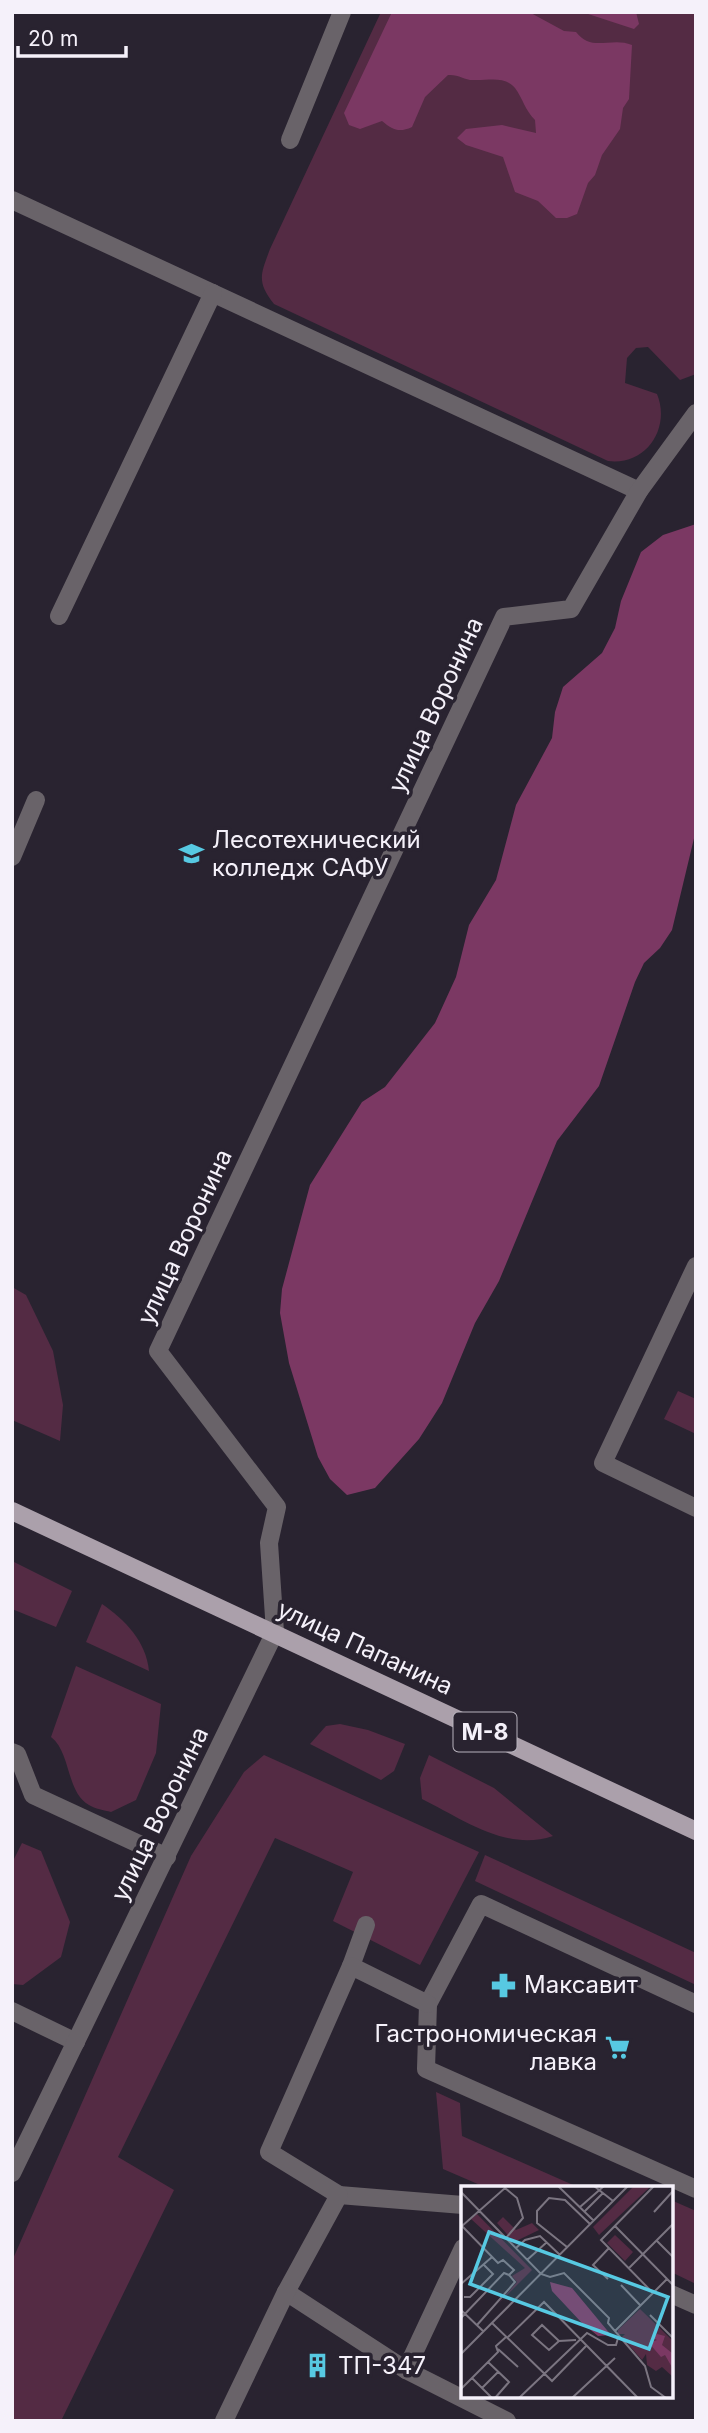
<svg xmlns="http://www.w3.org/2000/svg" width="708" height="2433" font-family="Inter,sans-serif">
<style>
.green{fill:#542b44}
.forest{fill:#7b3863}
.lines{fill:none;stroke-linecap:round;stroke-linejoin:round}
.service{stroke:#696369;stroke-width:18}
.minor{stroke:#696369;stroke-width:18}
.primary{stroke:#aba0ab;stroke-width:18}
.labels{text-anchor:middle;stroke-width:7;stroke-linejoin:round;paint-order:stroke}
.shield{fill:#292330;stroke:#b8b3bd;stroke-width:2}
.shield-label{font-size:23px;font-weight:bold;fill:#f5f1fa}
.street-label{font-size:24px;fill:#f5f1fa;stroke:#292330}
.poi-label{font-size:24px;fill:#f5f1fa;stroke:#292330;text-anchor:start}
.inset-road{fill:none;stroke:#7b7581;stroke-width:2}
.view{fill:#57c9e2;fill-opacity:0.15;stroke:#57c9e2;stroke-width:3.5}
.inset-edge{fill:none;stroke:#f5f1fa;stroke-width:3.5}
</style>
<rect width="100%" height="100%" fill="#292330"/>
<g class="green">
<path d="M381 12H696V374L680 380 648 347 636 348 627 358 625 383 657 394C671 428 646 466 608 461L274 304C256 281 261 274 270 249Z"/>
<path d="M12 1287 26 1295 53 1351 63 1405 60 1441 12 1420Z"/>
<path d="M678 1391 696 1399V1434L664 1419Z"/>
<path d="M12 1561 72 1591 56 1627 12 1609Z"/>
<path d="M102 1604C125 1620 146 1641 149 1671L86 1642Z"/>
<path d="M76 1666 161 1704 156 1753 136 1800 111 1812C104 1810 95 1809 89 1805 66 1792 71 1752 51 1737Z"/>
<path d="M340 1724 368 1730 405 1744 394 1771 381 1780 310 1744 326 1726Z"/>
<path d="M264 1755 479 1852 420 1965 333 1921 353 1872 275 1838 118 2157 174 2190 61 2421H12V2261L191 1856 244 1772Z"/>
<path d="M429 1755 494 1788 553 1836C506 1852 463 1819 422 1799L420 1778Z"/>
<path d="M22 1843 41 1851 70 1922 61 1957 23 1985 12 1984V1863Z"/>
<path d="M485 1855 696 1953V1985L475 1881Z"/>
<path d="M436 2092 460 2103 462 2136 580 2188H487L443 2169Z"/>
<path d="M671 2200 696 2211V2284L671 2272Z"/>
</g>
<g class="forest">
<path d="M392 12H529L564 31 576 32C592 53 611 36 632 45L629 99 623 108 620 129 602 155 595 175 588 183 577 214 567 218H556L538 201 515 192 503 157 466 145 457 138 466 129 502 125 536 133 535 120C525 110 523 99 515 88 504 75 487 81 473 80 464 80 458 74 448 75L425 97 412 127C399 133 393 130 382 121L360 129 349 125 344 113Z"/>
<path d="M582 12H636L639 24 634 29Z"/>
<path d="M696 524V830L672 930 660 948 644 963 635 982 599 1086 557 1141 499 1281 475 1323 442 1403 419 1439 375 1488 347 1495 330 1479 318 1457 289 1363 280 1313 282 1289 310 1185 362 1102 385 1087 435 1023 456 977 469 925 496 880 516 805 552 738 555 712 563 687 602 653 615 628 621 601 641 552 663 535Z"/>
</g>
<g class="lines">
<g class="service">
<path d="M290 140 342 12"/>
<path d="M12 200 639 491"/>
<path d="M59 616 213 293"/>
<path d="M12 857 36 800"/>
<path d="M696 1266 603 1463 696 1508"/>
<path d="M275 1632 269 1543 277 1507 158 1351 504 617 571 609 639 491 696 413"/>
<path d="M12 1752 17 1754 33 1795 167 1857"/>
<path d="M351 1966 366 1925"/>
<path d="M696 2004 481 1904 428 2004 426 2069 696 2189"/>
<path d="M12 2011 76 2042"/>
<path d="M339 2195 463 2205"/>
<path d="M286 2292 406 2370 507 2421"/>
<path d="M671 2294 696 2305"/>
<path d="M406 2370 463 2248"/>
<path d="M224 2421 286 2292 339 2195 269 2152 351 1966 428 2004"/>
</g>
<path class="minor" d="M12 2173 275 1632"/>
<path class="primary" d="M12 1511 696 1831"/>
</g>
<defs>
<symbol id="university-bare" viewBox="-9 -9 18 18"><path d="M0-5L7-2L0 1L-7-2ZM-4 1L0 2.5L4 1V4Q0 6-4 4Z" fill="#57c9e2" stroke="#292330" stroke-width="2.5" paint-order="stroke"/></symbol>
<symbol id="pharmacy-bare" viewBox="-9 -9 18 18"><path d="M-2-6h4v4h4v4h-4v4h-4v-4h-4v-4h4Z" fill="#57c9e2" stroke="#292330" stroke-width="2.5" paint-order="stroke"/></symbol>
<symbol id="supermarket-bare" viewBox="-9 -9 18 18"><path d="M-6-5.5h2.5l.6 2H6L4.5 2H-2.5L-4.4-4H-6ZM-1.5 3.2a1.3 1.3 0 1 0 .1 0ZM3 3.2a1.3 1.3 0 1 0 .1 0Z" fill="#57c9e2" stroke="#292330" stroke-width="2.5" paint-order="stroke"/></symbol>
<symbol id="building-bare" viewBox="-9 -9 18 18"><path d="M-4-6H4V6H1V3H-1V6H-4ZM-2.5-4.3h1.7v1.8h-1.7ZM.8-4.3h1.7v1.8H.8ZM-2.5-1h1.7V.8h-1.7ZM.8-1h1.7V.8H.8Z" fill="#57c9e2" stroke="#292330" stroke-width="2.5" paint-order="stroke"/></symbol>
</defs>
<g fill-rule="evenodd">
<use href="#university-bare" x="174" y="836" width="35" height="35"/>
<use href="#pharmacy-bare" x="486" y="1968" width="35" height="35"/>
<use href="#supermarket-bare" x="600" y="2030" width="35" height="35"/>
<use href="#building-bare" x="300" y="2348" width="35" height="35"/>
</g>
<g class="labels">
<rect class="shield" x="453.5" y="1712.5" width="63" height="39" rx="5"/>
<g class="shield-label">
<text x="485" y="1740">М-8</text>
</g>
<g class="street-label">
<text transform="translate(436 705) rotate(-65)" y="8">улица Воронина</text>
<text transform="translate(185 1237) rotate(-65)" y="8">улица Воронина</text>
<text transform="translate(365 1648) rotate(25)" y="8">улица Папанина</text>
<text transform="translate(160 1814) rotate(-64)" y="8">улица Воронина</text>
</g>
<g class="poi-label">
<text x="212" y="848">Лесотехнический<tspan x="212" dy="28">колледж САФУ</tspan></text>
<text x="524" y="1993">Максавит</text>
<text x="597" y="2042" text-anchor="end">Гастрономическая<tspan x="597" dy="28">лавка</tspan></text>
<text x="338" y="2374">ТП-347</text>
</g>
</g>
<g transform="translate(461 2186)">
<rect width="212" height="212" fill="#292330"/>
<path d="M173 0H190L138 49 132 41ZM16 28 71 84 38 117 56 96 51 90 64 82 10 33ZM42 31 55 44 71 37 78 44 53 56 36 37ZM154 49 172 66 164 75 146 57ZM179 123 212 155V191L201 181 195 185 186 179 185 168 181 174 161 151 164 148H157V144Z" fill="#542b44"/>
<path d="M89 96 111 102 150 149 137 150 120 136 91 105ZM196 148 204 150 201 159 211 167 212 183 204 169 200 171 188 157 196 154 192 152Z" fill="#7b3863"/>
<path class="inset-road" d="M97 0 133 35M133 0 152 15M0 6 80 88 89 91 103 87 148 132 147 137 184 180 190 201 205 212M119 21 143 0M124 25 142 7M193 26 212 5M154 40 212 99M195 54 212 71M106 61 76 37V25L88 12 104 14 129 38M55 62 64 54 79 50 99 69M66 74 86 56M168 82 212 38M147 93 132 79 148 62M0 98 31 71M160 99 179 119M192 107 140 54 193 0M3 111H9L32 88 22 78M0 124 22 145M189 129 212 152M0 132 43 87 48 89M31 137 91 195 126 159M16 139 54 96 48 89 53 84 42 74 37 77 1 40 44 2 56 12 62 32 45 52M154 145 206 93M46 152 83 116 177 212M98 155 81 139 71 149 88 164 98 155 115 154M37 163 57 181M0 168 167 0M27 176 48 196 34 212M11 192 31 212M21 202 37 186M0 203 37 166 35 160 45 151M58 212 126 147 147 159H155L157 152M111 212 154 172"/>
<path class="view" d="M28 46 207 111 188 163 9 98Z"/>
<rect width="212" height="212" class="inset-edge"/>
</g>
<rect width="708" height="2433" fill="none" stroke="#f5f1fa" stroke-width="28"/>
<path d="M18 46v10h108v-10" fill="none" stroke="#f5f1fa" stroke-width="3.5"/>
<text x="28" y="46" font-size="21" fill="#f5f1fa" stroke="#292330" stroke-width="5" paint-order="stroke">20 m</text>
</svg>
